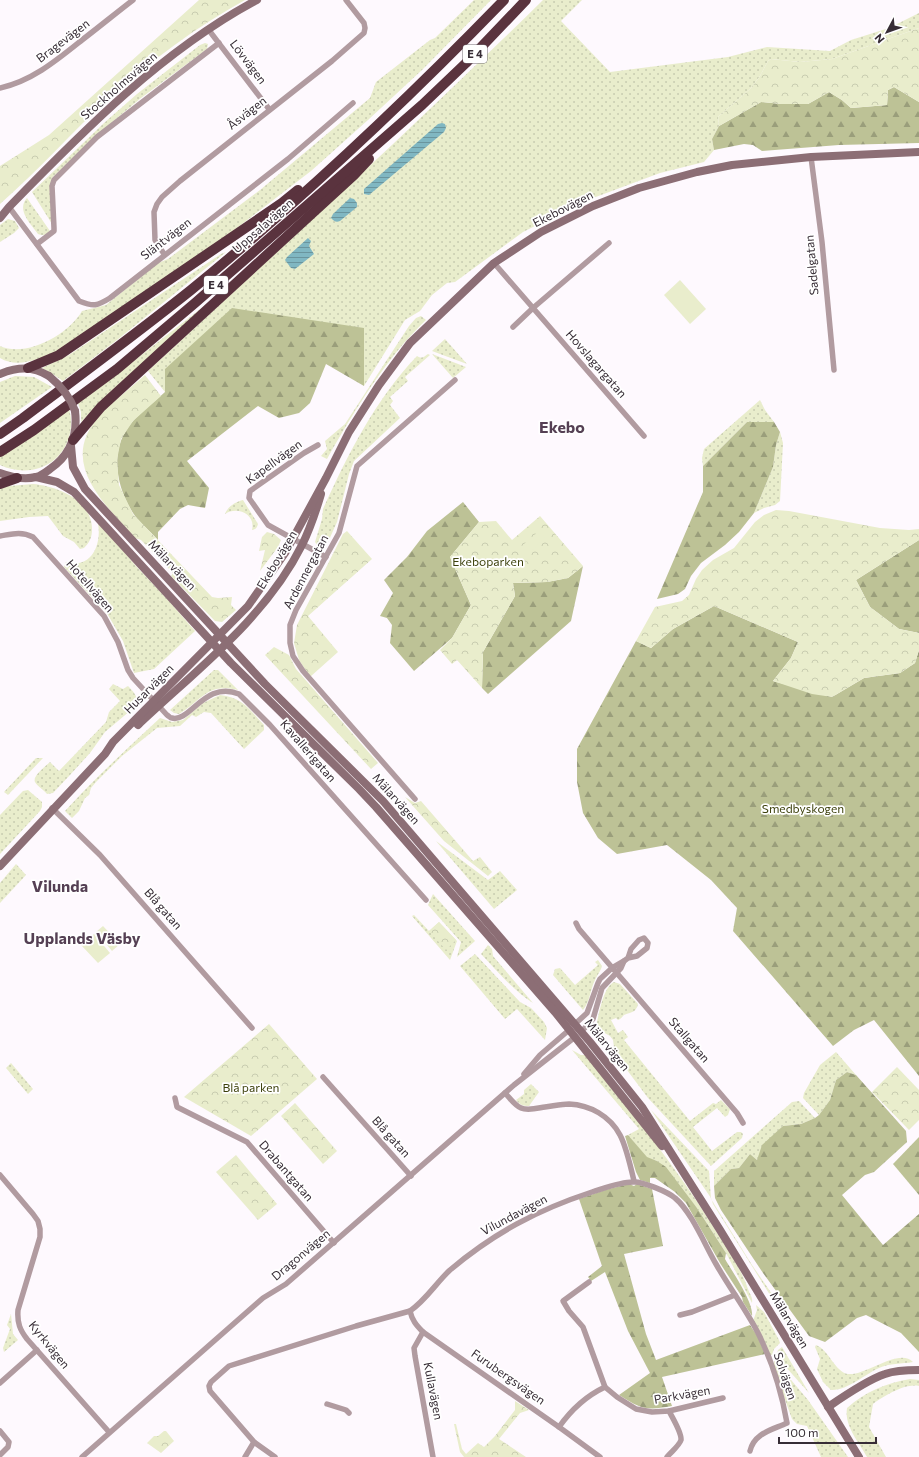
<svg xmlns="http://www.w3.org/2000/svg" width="919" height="1457" font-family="Commissioner,sans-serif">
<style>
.grass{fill:url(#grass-dots)}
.forest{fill:url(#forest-firs)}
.park{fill:url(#park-crowns)}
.pitch{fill:#e9edcc}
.water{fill:url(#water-rules)}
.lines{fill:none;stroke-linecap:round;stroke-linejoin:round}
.street{stroke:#b19ba0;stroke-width:5.5}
.secondary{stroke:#8c6e75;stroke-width:8}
.highway{stroke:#5a333e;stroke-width:10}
.secondary-bridge{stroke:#8c6e75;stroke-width:8}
.labels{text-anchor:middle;stroke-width:3.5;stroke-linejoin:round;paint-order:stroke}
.shield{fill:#fff;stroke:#736c72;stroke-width:1}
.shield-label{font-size:11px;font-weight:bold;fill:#372d36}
.street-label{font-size:12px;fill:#372d36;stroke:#fff}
.park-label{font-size:12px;fill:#3c400b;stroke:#fff}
.district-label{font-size:16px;font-weight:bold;fill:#554054;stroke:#fff}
</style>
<defs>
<pattern id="grass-dots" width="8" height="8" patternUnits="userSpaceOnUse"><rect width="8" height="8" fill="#e9edcc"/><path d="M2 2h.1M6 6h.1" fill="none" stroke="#c8ccb0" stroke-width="1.8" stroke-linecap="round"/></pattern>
<pattern id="forest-firs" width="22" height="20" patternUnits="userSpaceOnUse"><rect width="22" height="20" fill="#bdc296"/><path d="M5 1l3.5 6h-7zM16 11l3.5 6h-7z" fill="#9a9e7b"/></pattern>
<pattern id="park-crowns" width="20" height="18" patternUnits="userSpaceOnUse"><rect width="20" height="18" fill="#e9edcc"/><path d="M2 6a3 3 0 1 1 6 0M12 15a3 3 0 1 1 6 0" fill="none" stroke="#c8ccb0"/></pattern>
<pattern id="water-rules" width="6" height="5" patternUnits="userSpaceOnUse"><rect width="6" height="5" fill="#80b7c2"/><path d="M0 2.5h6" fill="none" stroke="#6a959e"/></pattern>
</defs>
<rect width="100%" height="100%" fill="#fef9fe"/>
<g class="grass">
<path d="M474 0H491L422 70 368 120 311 171 233 231 57 352C40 358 18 369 0 358V346C26 358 68 335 82 311L106 305 158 263 168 259 260 190 370 98 376 82 430 40 435 38Z"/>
<path d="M543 0H582L561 21 610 72 728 57 767 47 830 51 851 40 889 28 919 13V28L832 59 800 62 771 59 768 61 760 76 751 88 718 117 719 126 712 139 714 150 704 162 660 173 585 201 523 232 455 282 447 283 432 295 420 311 405 320 364 386V328L165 392 148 371C281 248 414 127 543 0Z"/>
<path d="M205 43 208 44 207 49 141 98 98 134 52 178V224L32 192 104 123 137 94 200 45Z"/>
<path d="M27 198 50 231C46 235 44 236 38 234 31 224 16 210 27 198Z"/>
<path d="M8 219 15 221 19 228 14 233 0 242V225Z"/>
<path d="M226 252 117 340 63 381 54 375 42 368 69 355 221 254Z"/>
<path d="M213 299 93 410 81 422V412L78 403 103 385Z"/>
<path d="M421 316 426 320C385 359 355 410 327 459L321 456 327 449 325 441 345 424 409 326 416 318Z"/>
<path d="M445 339 467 364 432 351Z"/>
<path d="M428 354 430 355 405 377 408 381 390 397 393 401 390 405 400 418 354 461 349 474 337 522 328 542 324 546 319 547 315 542 322 519 323 509C348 454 375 400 417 356 422 359 424 357 428 354Z"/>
<path d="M432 354 466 367 453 378Z"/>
<path d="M15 376 34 377 52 387 0 423V382Z"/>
<path d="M760 400 765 410 774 422H747L703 466 702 458 704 449Z"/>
<path d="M69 408C70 414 72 420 71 426 68 463 32 480 0 465V456Z"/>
<path d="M780 432 783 443 780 501 775 505 764 508 754 513 773 467 776 445Z"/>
<path d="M33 484C57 486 92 500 92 529 92 537 90 542 84 548L80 549 74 542 63 536 48 516 29 517 0 521V488L9 486Z"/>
<path d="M243 500 258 524C257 528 256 529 252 530 256 514 237 506 225 514 227 507 237 501 243 500Z"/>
<path d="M98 524H101L135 565 168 600 195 631 154 669 134 673 123 641 108 615 64 567 66 562C70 563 75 563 79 563 96 560 101 538 98 524Z"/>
<path d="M214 670H218L238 690C206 683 203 700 179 714L174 713 170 710Z"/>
<path d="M113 684 123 689 128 686C134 692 138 697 137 705L105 732 90 753 70 775 53 793 47 794C44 790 37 786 35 782 32 776 46 766 50 762L59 771 106 722 109 712 120 701 109 689Z"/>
<path d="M220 695C242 697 250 710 264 725V730L244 749 211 713 204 712 196 717 192 715 180 726 157 728 122 756 96 782 91 788 89 795 85 798 79 811 72 818 65 811C95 778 128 748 160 718L172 722 183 720 203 703Z"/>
<path d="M36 758H43L8 795 4 792Z"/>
<path d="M28 790 42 802V807L40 811 0 854V815L23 791Z"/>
<path d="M436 841 488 880 500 871 517 890 494 909Z"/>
<path d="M16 864 26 875 0 903V883Z"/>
<path d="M433 894 475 941 457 957 461 942 428 905Z"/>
<path d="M414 915 429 931 439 922 457 941 450 960 412 916Z"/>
<path d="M488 945 492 949 493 956 533 1003C513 990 497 971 481 954Z"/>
<path d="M475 954 520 1002 531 1008 544 1022 547 1028 545 1040 517 1009 505 1019 460 966Z"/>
<path d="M598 960 602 966C601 971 597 975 595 980 590 990 590 1002 583 1010L553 975 555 969 560 968 575 985 598 965 595 962Z"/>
<path d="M614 982 620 984 638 1004C636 1013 631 1012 624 1015 622 1017 621 1019 618 1020L616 1018 611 1020 618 1033 623 1030 628 1037 624 1040 690 1121 713 1103 716 1104 721 1100 730 1109 728 1115 725 1117 717 1108 693 1127 712 1151 737 1132H741L743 1134 742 1138 711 1166 648 1098 615 1054 613 1040 610 1036 601 1031 596 1026C599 1015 603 987 614 982Z"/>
<path d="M572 1050 581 1055H587C631 1111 676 1167 714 1228 726 1247 741 1268 748 1289 750 1295 753 1297 752 1303L726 1253 697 1208 657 1161 647 1158 628 1135 639 1129Z"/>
<path d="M836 1052 856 1075 847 1072 836 1080 830 1100 819 1115 803 1098 804 1093 820 1065Z"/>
<path d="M11 1063 33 1089 28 1094 6 1068Z"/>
<path d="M531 1084 539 1092 529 1106C523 1106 520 1105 516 1100L524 1094V1090Z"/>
<path d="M799 1101 815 1118 801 1124 783 1126 757 1160 750 1154 739 1168 731 1169 714 1186V1171L792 1102Z"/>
<path d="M651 1110 709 1171 711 1199 752 1265 794 1326 795 1328 792 1330 713 1204 711 1198Z"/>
<path d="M756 1305 764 1312 779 1340 780 1343 774 1349 772 1355H769L753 1321 757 1310Z"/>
<path d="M11 1314 13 1334 18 1340 4 1352 3 1348 10 1329 7 1325Z"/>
<path d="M816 1345C829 1350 835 1372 848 1374 866 1376 899 1347 913 1362 902 1364 889 1363 879 1368 865 1374 847 1391 831 1390L823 1382 817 1369 820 1359 815 1347Z"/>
<path d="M782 1347 809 1393 776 1356 778 1350Z"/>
<path d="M774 1361 776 1362 808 1400 848 1457H821L807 1426 797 1424 792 1419 774 1369Z"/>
<path d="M910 1379 919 1380V1386C905 1383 884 1396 873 1404L869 1427 886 1457H867C859 1442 844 1426 847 1408 865 1392 886 1383 910 1379Z"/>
</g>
<g class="forest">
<path d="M894 87 919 102V143L839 145 762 151 753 145 744 144 714 150 712 139 719 126 761 102 782 104H808L829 92 842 100 851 108 887 105 888 90Z"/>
<path d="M232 308 364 328V386L326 364 310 403 299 413 279 418 258 406 187 461 209 488 205 508 188 505 180 509 158 532V540C150 531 139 522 133 513 115 484 109 448 133 421 142 411 154 402 165 392V369Z"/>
<path d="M747 422H774L780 432 776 445 773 467 754 513 739 532 725 545 701 563 691 576 685 589 678 594 657 599 703 492V466Z"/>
<path d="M463 502 479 522 450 557 471 605 452 638 414 671 390 643 392 625 387 618 380 616 393 593 384 580 407 557 427 531Z"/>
<path d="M919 540V633L899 629 870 607 856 580Z"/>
<path d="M583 566 571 621 488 694 482 688 483 652 515 596 513 583 547 582 568 578Z"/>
<path d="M714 606 798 642 791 658 773 681 832 697 864 678 900 673 915 663 919 650V1076L874 1020 854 1030 833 1046 733 931 737 908 711 880 667 845 617 854 598 838 583 813 577 782V749L636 641 651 648 673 629Z"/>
<path d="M847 1072 856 1075 906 1131 907 1142 874 1172 865 1175 842 1195 883 1245 919 1214V1352L901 1333 866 1315 857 1318 825 1342 809 1336 763 1273 721 1210 715 1198 714 1186 731 1169 739 1168 750 1154 757 1160 762 1145 783 1126 801 1124 815 1118 819 1115 830 1100 836 1080Z"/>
<path d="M628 1135 647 1157 657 1161 666 1167 697 1208 726 1253 725 1259C732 1271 754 1303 752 1316L743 1302 742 1297 720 1263 686 1203 675 1192 655 1178H650V1183L640 1180 636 1172 625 1136Z"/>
<path d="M919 1137V1195L893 1164Z"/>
<path d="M629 1184 634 1186 637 1184 652 1189 663 1246 624 1254 646 1334 656 1360 750 1325 758 1337 765 1354 662 1377 672 1406C646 1411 641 1409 619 1395L650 1373 628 1331 605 1272 591 1281 588 1277 602 1266 579 1199 605 1190Z"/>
</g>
<g class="park">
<path d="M199 0H245C196 27 151 61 109 98 72 132 38 171 0 204V166L49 135Z"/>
<path d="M919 28V102L894 87 888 90 887 105 851 108 842 100 829 92 808 104H781L761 102 719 126 718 117 751 88 760 76 768 61 771 59 800 62 832 59Z"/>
<path d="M145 375 161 396 133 421 121 439 117 460 119 485 133 514 212 597 218 598 232 597 231 605 236 610 222 622 215 621 171 576 173 573 141 540 135 538C102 501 57 461 101 414 114 400 131 388 145 375Z"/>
<path d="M776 510 789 511 880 528 909 530 919 529V540L856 580 870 607 899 629 919 633V650L915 663 900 673 864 678 832 697 812 694 773 681 791 658 798 642 714 606 673 629 651 648 636 641 655 607 682 601 689 595 696 579 702 570 713 560 734 548 755 522 764 515Z"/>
<path d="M540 516 583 566 568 578 547 582 513 583 515 596 483 652 482 688 457 660 452 664 440 650 452 638 471 605 450 557 479 522 496 521 512 540Z"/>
<path d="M347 531 372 559 308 616 338 652 310 677 299 660 294 643 297 625 343 534Z"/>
<path d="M267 532 274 534 281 540 278 547 260 571 265 550 259 551 262 537Z"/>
<path d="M274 647 289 655 296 669 378 763 371 769 265 655Z"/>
<path d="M405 797 415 803 421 801 473 861 480 857 492 872 488 876 444 841Z"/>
<path d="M439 922 456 940 446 950 429 931Z"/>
<path d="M269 1024 317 1079 251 1136 184 1097Z"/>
<path d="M897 1067 919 1090V1120L909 1130 872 1092Z"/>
<path d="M295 1103 337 1151 323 1164 281 1116Z"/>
<path d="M236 1155 277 1204 258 1220 216 1172Z"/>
<path d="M515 1401 529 1410 520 1413 499 1439 526 1457H464L460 1452 454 1424H456L462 1449 466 1454 478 1443 484 1447 495 1436 515 1410Z"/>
<path d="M164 1431H166L174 1441 161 1453 147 1443 154 1436H158Z"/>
</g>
<g class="pitch">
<path d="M680 280 706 309 690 324 664 295Z"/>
<path d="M539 531 545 538 528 554 522 546Z"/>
<path d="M103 926 120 944 112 951 96 932Z"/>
<path d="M94 934 110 953 98 963 81 945Z"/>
</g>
<g class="water">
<path d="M442 123 445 124 446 128 444 132 369 195 364 194V189L438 124Z"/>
<path d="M350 198 354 199 357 203V207L340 221C336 223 334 221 331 218L333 214Z"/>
<path d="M308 238 311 241 309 246 314 254 295 269 291 268 285 260 287 257Z"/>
</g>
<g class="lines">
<g class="street">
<path d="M208 29 269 109"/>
<path d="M0 88C32 81 57 60 82 40 99 27 116 13 133 0"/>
<path d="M811 157 822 242 834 370"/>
<path d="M9 207 79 301C94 307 97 306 110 298L288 159 353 103"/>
<path d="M37 244 54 231V228L52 186 54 180 97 137 219 43"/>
<path d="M164 254 155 240 154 212 157 204 162 197 180 181 332 61 364 33 365 28 364 23 346 0"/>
<path d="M494 263 644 436"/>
<path d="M513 327 533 308 609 243"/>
<path d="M318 445 304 453 250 491 249 498 268 525 326 557"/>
<path d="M0 536C12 534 21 531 33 537L104 616 118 642 128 670 133 678 167 715C169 716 170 718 172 718 190 723 205 680 239 694L270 725 426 900"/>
<path d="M415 799 303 671 293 656 290 643V625L296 610 339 533 357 466 455 380"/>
<path d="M52 808 100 855 252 1028"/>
<path d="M576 923 579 929 737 1113 743 1123"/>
<path d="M575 1024 587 1013 598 983 600 979 612 968 624 961 628 958 631 949 639 940 644 938 648 943 647 948 637 956 628 958"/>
<path d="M581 1032 593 1019 602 988 621 968 624 961"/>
<path d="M524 1074 540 1055 569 1030"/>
<path d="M323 1077 411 1176"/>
<path d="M505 1093C510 1098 514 1105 521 1108 528 1111 538 1108 545 1107 553 1106 562 1104 569 1104 590 1105 610 1116 620 1135 626 1146 631 1168 634 1181"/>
<path d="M175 1098 177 1107 247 1142 334 1243"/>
<path d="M0 1175 33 1214 38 1221 40 1229V1237L18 1310C17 1323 20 1330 27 1339L109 1432"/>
<path d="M589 1282 563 1301 569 1311 583 1327 605 1387 617 1397 636 1409 652 1412 669 1411 723 1398"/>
<path d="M410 1311C412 1320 416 1325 423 1332L559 1427 600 1457"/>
<path d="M680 1315 692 1312 735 1295"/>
<path d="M423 1332 414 1348 415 1356 433 1457"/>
<path d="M0 1383 37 1350"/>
<path d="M327 1404 346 1410 349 1413"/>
<path d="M559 1427C571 1410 586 1396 605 1387"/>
<path d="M0 1431 9 1442 8 1447 0 1455"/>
<path d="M82 1457 263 1298 286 1284 514 1085 575 1037"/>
<path d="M245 1457 254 1442"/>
<path d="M275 1457 254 1442 210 1391 209 1386 211 1382 229 1366 356 1326 410 1311C426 1300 436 1283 450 1270 494 1233 537 1210 592 1192 605 1188 620 1182 633 1182 642 1181 668 1192 675 1198 691 1211 705 1245 716 1264 730 1289 748 1312 760 1337 773 1364 782 1394 787 1423 772 1430 754 1433 750 1451"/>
<path d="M667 1457C671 1452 679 1446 681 1440 682 1433 672 1417 669 1411"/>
</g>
<g class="secondary">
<path d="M0 218 9 207C83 131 163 50 257 0"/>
<path d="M0 374C18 367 32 366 49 376"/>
<path d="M71 446 73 467 85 489 265 684 383 801 590 1042 642 1107 720 1230 859 1457"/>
<path d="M0 473C11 477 24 480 36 477 41 476 46 472 50 469 70 455 78 435 75 411"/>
<path d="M36 477 57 482 74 492 231 663 359 789 376 807 555 1012 662 1146"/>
<path d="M138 725C196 670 265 619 302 545 310 529 316 511 321 494"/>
<path d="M0 866 105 754 113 742 248 606 285 553 326 478 349 432 379 385 410 343 494 263 541 232 593 206 639 188 697 172 732 165 811 157 919 152"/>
<path d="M828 1407C844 1396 867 1380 885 1374 896 1370 908 1370 919 1370"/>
</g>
<g class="highway">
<path d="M28 368 59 355 282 203 298 190"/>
<path d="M0 434 23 418C79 376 136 334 191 290 301 200 405 102 504 0"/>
<path d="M73 440 101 407 354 175 369 159"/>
<path d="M0 452 34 430 117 369 195 303 422 105 466 63 526 0"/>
<path d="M0 484 17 478"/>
</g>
<path class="secondary-bridge" d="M49 376C61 386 70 396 75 411"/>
</g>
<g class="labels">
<g class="shield">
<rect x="463" y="45" width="24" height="18" rx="3"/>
<rect x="204" y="276" width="24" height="18" rx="3"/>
</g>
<g class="shield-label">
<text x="475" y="58">E 4</text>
<text x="216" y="289">E 4</text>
</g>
<g class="street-label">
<text transform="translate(63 41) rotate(-37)" y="4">Bragevägen</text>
<text transform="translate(248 62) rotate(53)" y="4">Lövvägen</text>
<text transform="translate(119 86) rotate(-41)" y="4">Stockholmsvägen</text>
<text transform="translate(247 113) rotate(-38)" y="4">Åsvägen</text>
<text transform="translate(563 209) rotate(-27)" y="4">Ekebovägen</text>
<text transform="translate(263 226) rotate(-41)" y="4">Uppsalavägen</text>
<text transform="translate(166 239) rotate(-38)" y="4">Släntvägen</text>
<text transform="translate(812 265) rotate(-95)" y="4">Sadelgatan</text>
<text transform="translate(596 364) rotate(49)" y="4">Hovslagargatan</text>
<text transform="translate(274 462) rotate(-36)" y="4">Kapellvägen</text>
<text transform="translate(277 560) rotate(-59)" y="4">Ekebovägen</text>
<text transform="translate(172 565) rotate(47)" y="4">Mälarvägen</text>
<text transform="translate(306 572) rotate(-62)" y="4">Ardennergatan</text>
<text transform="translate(90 586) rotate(49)" y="4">Hotellvägen</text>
<text transform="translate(149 689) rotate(-45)" y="4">Husarvägen</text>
<text transform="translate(308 751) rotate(49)" y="4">Kavallerigatan</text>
<text transform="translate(396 799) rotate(48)" y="4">Mälarvägen</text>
<text transform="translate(163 909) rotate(49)" y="4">Blå gatan</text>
<text transform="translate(689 1040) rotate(49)" y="4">Stallgatan</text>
<text transform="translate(607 1045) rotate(51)" y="4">Mälarvägen</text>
<text transform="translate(391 1137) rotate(48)" y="4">Blå gatan</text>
<text transform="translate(286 1171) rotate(49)" y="4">Drabantgatan</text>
<text transform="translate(514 1215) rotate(-28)" y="4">Vilundavägen</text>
<text transform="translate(301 1255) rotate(-40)" y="4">Dragonvägen</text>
<text transform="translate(789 1320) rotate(59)" y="4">Mälarvägen</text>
<text transform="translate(49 1345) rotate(51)" y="4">Kyrkvägen</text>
<text transform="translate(785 1376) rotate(72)" y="4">Solvägen</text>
<text transform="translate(508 1377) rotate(35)" y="4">Furubergsvägen</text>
<text transform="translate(433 1391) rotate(79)" y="4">Kullavägen</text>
<text transform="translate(682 1395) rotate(-10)" y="4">Parkvägen</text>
</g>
<g class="park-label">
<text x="488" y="566">Ekeboparken</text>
<text x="803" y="813">Smedbyskogen</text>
<text x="251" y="1092">Blå parken</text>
</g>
<g class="district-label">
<text x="562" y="433">Ekebo</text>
<text x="60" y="892">Vilunda</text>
<text x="82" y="944">Upplands Väsby</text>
</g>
</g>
<g transform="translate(887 32) rotate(229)" stroke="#ffffff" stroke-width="3" paint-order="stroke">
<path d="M0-3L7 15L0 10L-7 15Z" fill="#372d36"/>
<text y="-6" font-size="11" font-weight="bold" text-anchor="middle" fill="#372d36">N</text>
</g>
<path d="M779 1437v6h97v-6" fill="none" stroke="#372d36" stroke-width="2"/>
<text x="785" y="1437" font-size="12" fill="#372d36" stroke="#ffffff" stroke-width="3" paint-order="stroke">100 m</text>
</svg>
